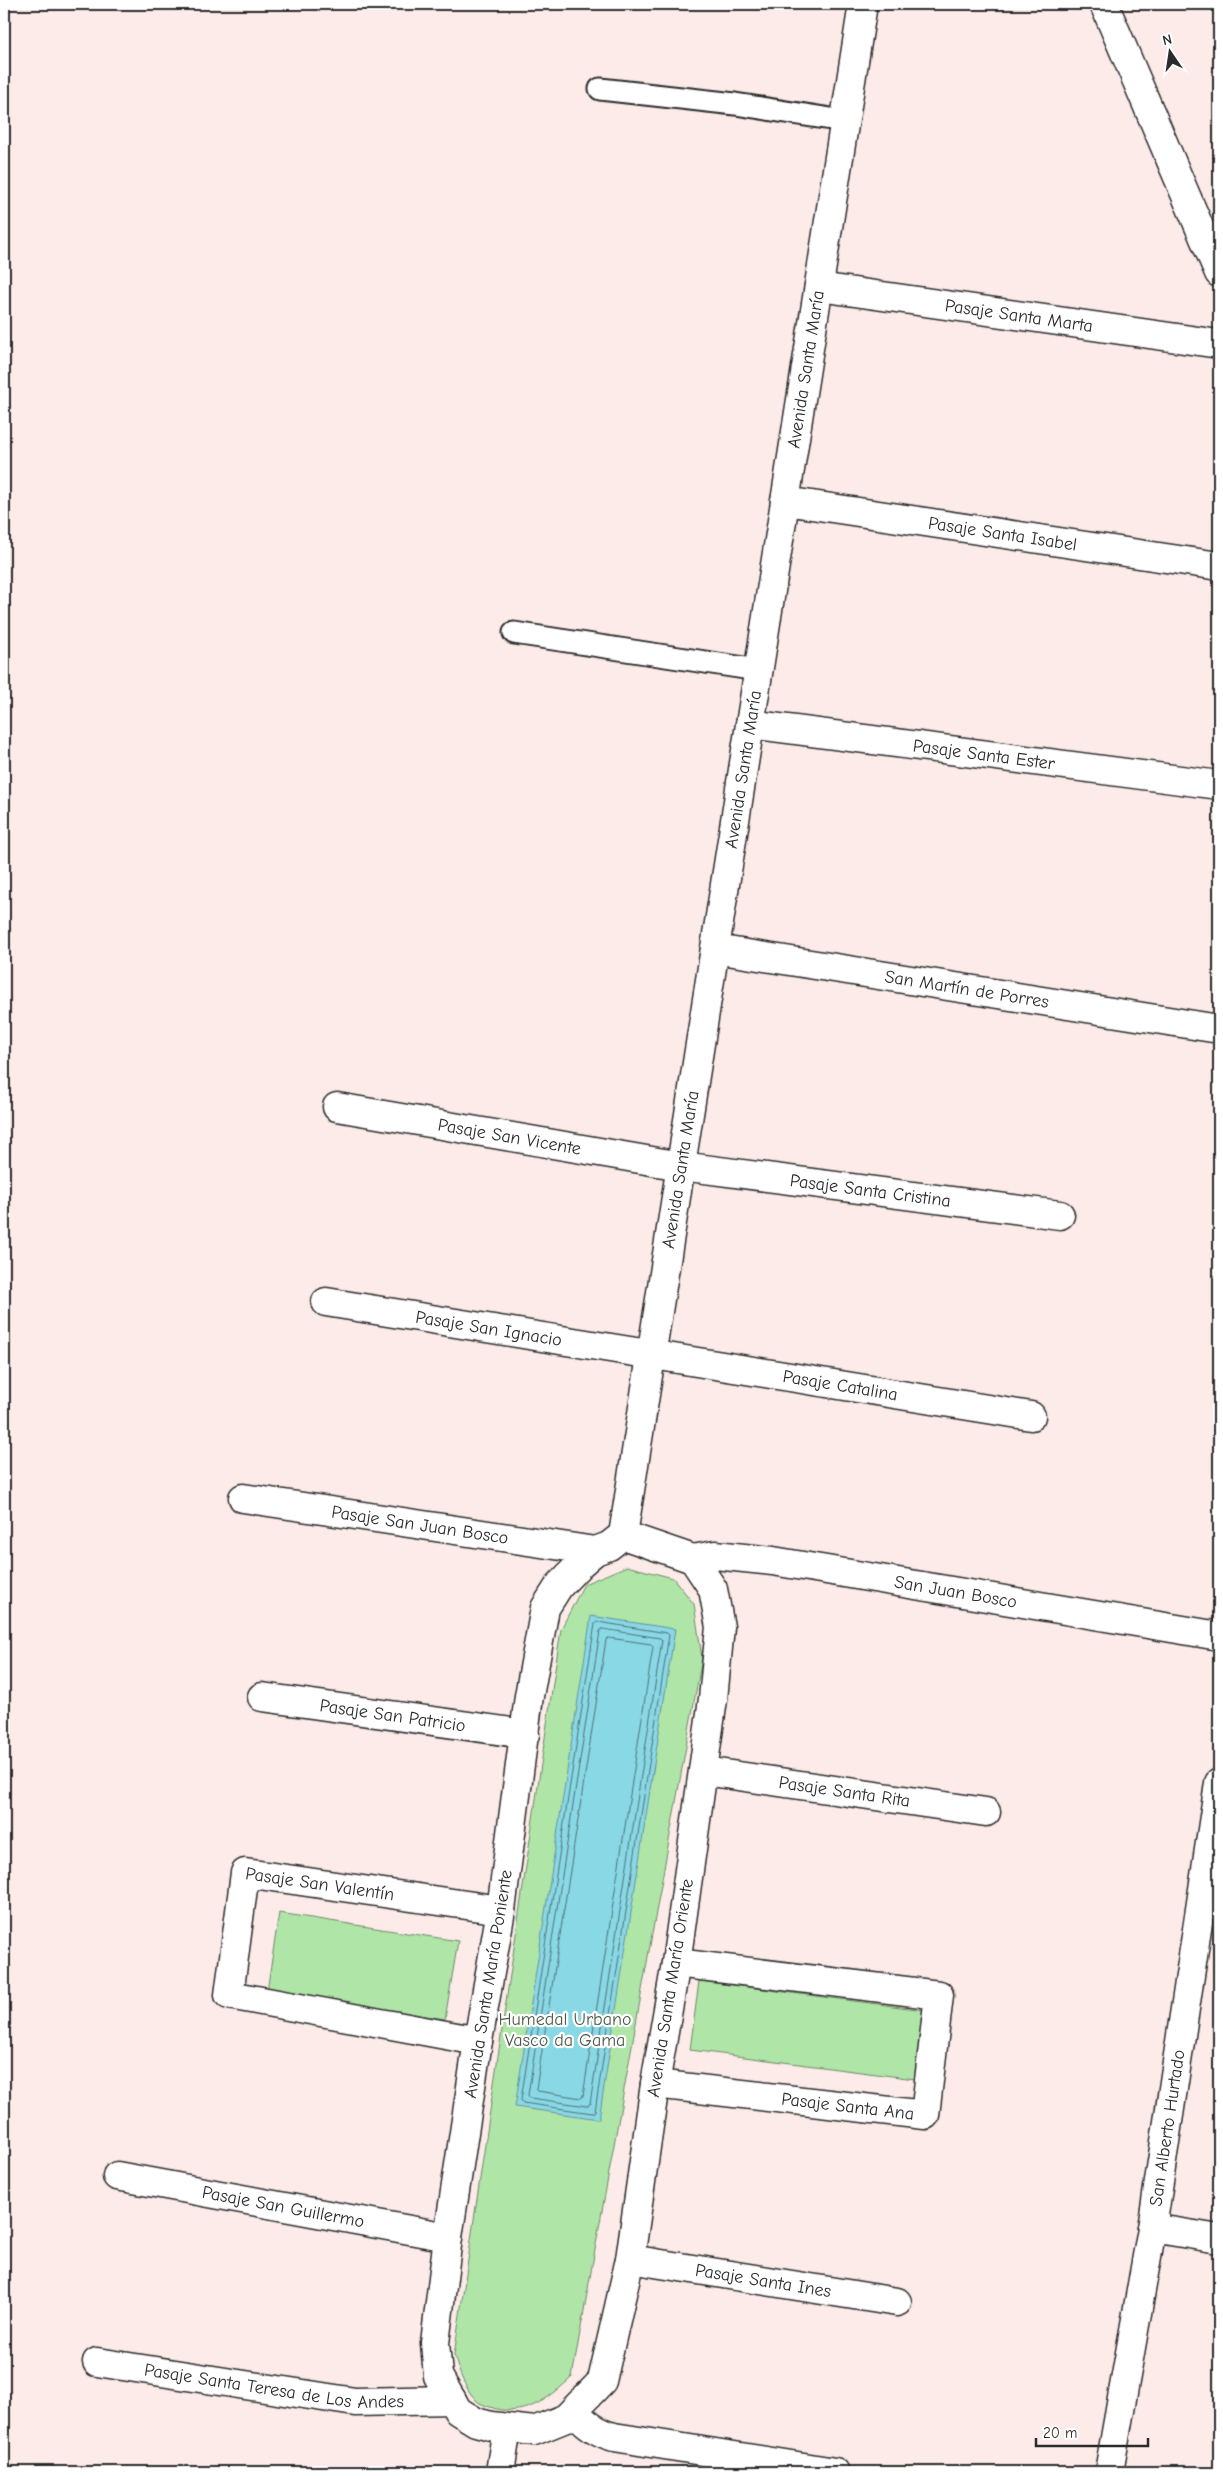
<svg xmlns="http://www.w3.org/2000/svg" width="1223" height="2476" font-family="'Comic Neue',sans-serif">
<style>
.green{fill:#afe5a7;stroke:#6d8869}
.water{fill:#89d8e6;stroke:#63939b}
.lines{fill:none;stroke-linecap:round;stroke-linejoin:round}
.shore{stroke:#517076;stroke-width:1}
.lane-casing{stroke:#2b2b2b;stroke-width:25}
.street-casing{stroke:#2b2b2b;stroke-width:31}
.secondary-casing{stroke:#2b2b2b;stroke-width:31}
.lane{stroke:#fff;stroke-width:21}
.street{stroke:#fff;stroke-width:28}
.secondary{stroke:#fff;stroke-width:28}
.labels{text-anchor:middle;stroke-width:4.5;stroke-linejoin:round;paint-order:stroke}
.street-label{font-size:18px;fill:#2b2b2b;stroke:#fff}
.park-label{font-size:18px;fill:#4c5a4a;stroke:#fff}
</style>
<rect width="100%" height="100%" fill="#fcebe8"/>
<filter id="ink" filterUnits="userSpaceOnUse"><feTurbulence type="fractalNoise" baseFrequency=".02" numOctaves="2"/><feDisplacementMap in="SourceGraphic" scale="10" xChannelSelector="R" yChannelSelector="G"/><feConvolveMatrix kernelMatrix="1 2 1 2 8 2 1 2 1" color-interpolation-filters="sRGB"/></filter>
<g filter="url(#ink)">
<g class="green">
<path d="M627 1566 673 1578 694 1604 702 1658 572 2377C549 2399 523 2419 490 2407 485 2405 479 2404 476 2400 464 2387 459 2372 454 2355L561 1629 584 1584Z"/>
<path d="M279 1913 458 1941 445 2019 267 1991Z"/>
<path d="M699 1981 924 2010 915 2079 690 2050Z"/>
</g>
<path class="water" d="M591 1616 675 1629 599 2119 515 2107Z"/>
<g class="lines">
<g class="shore">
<path d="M598 1622 667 1633 669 1635 595 2111 592 2113 523 2103 521 2100 595 1624Z"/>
<path d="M603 1629 660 1638 662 1640 590 2104 587 2106 530 2098 528 2095 600 1631Z"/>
<path d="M609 1638 651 1644 653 1647 583 2096 581 2098 538 2091 536 2089 606 1640Z"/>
</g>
<defs>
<g id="lane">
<path d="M600 89 735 104 844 121"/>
<path d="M514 633 758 670"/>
</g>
<g id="street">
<path d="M1104 4 1219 273"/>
<path id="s1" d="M819 287 1219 344"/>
<path id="s2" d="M785 501 1219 566"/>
<path id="s3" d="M750 724 1219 785"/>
<path id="s4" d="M715 949 1219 1029"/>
<path id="s5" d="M337 1107 681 1166 1060 1215"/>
<path id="s6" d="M326 1302 1031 1416"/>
<path id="s7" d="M243 1498 595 1551"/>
<path id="s8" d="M693 1559 715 1555 773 1561 1219 1636"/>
<path id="s9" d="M262 1697 525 1734"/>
<path id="s10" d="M704 1771 986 1812"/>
<path id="s11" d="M478 2041 229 1995 245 1873 501 1910"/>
<path id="s12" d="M655 2084 925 2115 939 1995 676 1963"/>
<path id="s13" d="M117 2176 448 2237"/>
<path d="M1152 2228 1219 2239"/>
<path id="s14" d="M630 2259 897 2302"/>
<path id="s15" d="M97 2362 355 2402 452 2400"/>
<path d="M575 2412C587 2425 597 2432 614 2437L835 2472"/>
<path id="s16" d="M1109 2472 1152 2228 1219 1783"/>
</g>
<g id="secondary">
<path d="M623 1535 693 1559 713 1589 720 1627 713 1699 676 1963 655 2084 630 2259 602 2381 566 2418 534 2431 491 2426 476 2422 458 2411 438 2376 435 2343 448 2237 478 2041 501 1910 529 1696 545 1608 559 1586 580 1564 595 1551 609 1546Z"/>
<path id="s17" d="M623 1535 863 4"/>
<path d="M500 2472 507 2428"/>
</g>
</defs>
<use href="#lane" class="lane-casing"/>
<use href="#street" class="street-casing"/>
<use href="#secondary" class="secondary-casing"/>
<use href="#lane" class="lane"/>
<use href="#street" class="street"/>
<use href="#secondary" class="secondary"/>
</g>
</g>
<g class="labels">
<g class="street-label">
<text dy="6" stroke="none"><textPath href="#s1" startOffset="202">Pasaje Santa Marta</textPath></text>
<text dy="6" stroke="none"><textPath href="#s17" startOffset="1180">Avenida Santa María</textPath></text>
<text dy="6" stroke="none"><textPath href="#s2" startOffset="220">Pasaje Santa Isabel</textPath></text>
<text dy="6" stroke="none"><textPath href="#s3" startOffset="236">Pasaje Santa Ester</textPath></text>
<text dy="6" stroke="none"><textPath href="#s17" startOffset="775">Avenida Santa María</textPath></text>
<text dy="6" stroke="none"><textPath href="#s4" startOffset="255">San Martín de Porres</textPath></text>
<text dy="6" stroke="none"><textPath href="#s5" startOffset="175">Pasaje San Vicente</textPath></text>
<text dy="6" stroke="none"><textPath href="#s17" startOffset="370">Avenida Santa María</textPath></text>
<text dy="6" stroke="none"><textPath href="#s5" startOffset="540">Pasaje Santa Cristina</textPath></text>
<text dy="6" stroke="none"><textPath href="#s6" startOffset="165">Pasaje San Ignacio</textPath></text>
<text dy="6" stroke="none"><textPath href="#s6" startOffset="521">Pasaje Catalina</textPath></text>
<text dy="6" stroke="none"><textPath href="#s7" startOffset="179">Pasaje San Juan Bosco</textPath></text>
<text dy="6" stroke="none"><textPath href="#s8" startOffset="266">San Juan Bosco</textPath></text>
<text dy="6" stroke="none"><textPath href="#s9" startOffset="132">Pasaje San Patricio</textPath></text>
<text dy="6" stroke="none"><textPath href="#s10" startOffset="142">Pasaje Santa Rita</textPath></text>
<text dy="6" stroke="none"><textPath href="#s11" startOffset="452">Pasaje San Valentín</textPath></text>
<text transform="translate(488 1984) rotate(-81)" y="6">Avenida Santa María Poniente</text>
<text transform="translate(670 1988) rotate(-81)" y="6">Avenida Santa María Oriente</text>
<text dy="6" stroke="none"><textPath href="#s12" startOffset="194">Pasaje Santa Ana</textPath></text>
<text dy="6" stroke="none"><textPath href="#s16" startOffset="349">San Alberto Hurtado</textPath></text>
<text dy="6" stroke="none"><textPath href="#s13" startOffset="169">Pasaje San Guillermo</textPath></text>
<text dy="6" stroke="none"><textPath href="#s14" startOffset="135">Pasaje Santa Ines</textPath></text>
<text dy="6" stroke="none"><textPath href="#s15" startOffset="179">Pasaje Santa Teresa de Los Andes</textPath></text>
</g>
<g class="park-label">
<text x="565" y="2025">Humedal Urbano<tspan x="565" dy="21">Vasco da Gama</tspan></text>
</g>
</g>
<rect width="1223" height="2476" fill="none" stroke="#fff" stroke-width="20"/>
<rect x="10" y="10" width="1203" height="2456" fill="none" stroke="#2b2b2b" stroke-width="2" filter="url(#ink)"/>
<g transform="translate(1170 52) rotate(347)" stroke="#ffffff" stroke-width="4" paint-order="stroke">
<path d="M0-4L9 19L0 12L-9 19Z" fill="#2b2b2b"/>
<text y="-8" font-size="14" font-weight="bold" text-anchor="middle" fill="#2b2b2b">N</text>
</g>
<path d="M1036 2438v8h112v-8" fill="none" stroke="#2b2b2b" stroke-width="2.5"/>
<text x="1043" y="2438" font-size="15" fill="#2b2b2b" stroke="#ffffff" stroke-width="4" paint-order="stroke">20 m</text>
</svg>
